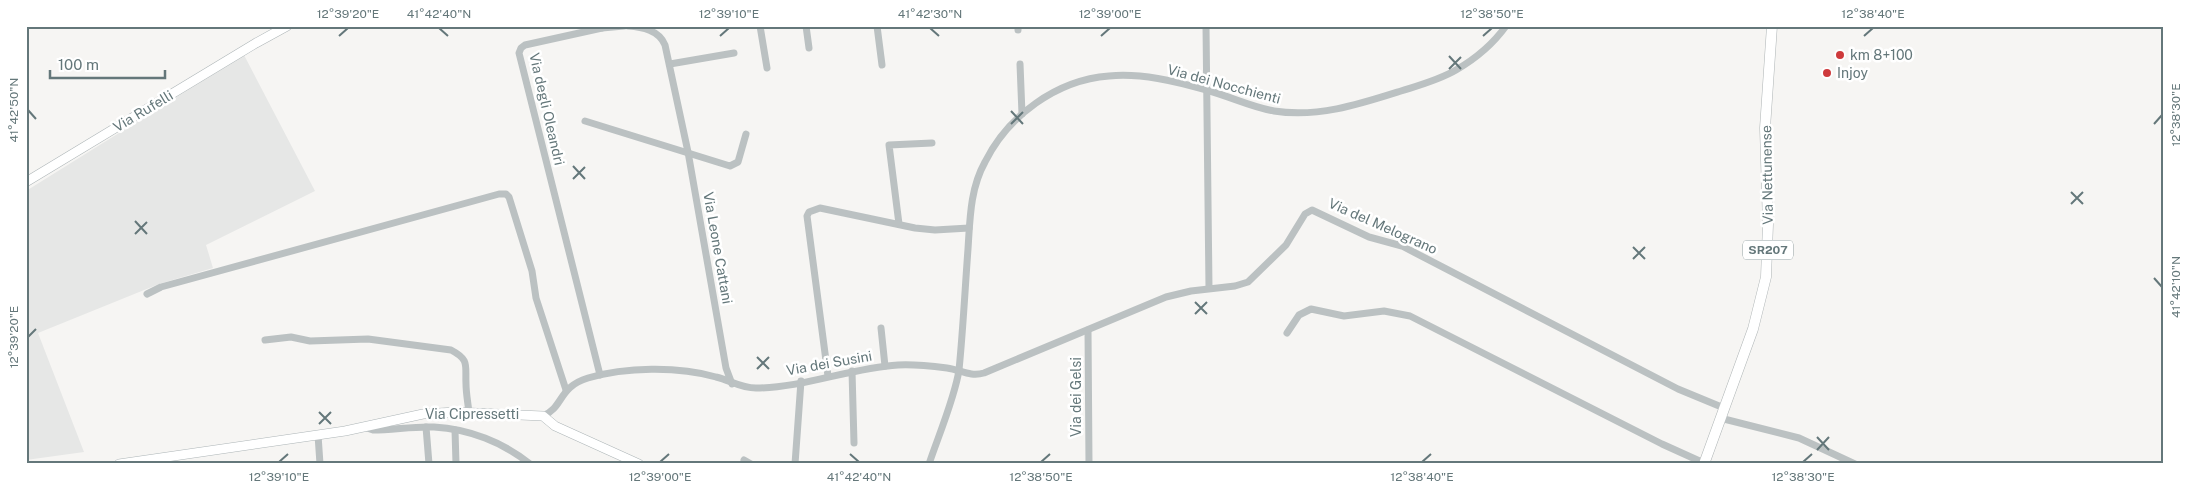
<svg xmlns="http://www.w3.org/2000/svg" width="2190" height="490" font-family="'Public Sans',sans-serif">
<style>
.built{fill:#e6e7e6}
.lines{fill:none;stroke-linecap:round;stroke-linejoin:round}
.secondary-casing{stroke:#adb5b7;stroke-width:10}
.primary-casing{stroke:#afb5b6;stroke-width:11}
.street{stroke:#bbc1c2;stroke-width:7}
.secondary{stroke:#fff;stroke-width:9}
.primary{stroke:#fff;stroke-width:10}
.ticks{fill:none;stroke:#64777a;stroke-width:2}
.poi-dot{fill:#ce3a3c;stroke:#fff;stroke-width:2}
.labels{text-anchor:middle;stroke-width:5;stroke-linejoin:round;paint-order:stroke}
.shield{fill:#fff;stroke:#92a0a2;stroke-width:1}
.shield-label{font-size:12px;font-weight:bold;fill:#64777a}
.poi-label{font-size:14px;fill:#64777a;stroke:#fff;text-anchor:start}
.street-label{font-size:14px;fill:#64777a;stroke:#fff}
.neatline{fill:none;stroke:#64777a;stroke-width:2}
.ticks-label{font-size:12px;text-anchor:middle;fill:#64777a}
</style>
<rect width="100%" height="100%" fill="#f6f5f3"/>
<path class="built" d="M244 55 315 191 206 245 213 268 159 284 38 333 84 452 26 460V191Z"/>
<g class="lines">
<defs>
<g id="secondary">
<path d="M26 182 256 43 287 26"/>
<path d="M119 464 345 431 423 414 455 412 543 416 555 426 639 464"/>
</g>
<path id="primary" d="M1704 464 1753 329 1766 277 1768 224 1765 128 1772 26"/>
</defs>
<use href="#secondary" class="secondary-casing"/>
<use href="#primary" class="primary-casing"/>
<g class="street">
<path d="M628 26C642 27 659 30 665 45L688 152 726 368 732 384"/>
<path d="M760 26 767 68"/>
<path d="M806 26 809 48"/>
<path d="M877 26 882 65"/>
<path d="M1018 26V30"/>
<path d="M1206 26 1209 288"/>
<path d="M602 28 624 26"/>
<path d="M670 64 734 53"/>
<path d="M1020 64 1022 114"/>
<path d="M585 121 730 166 738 162 746 134"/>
<path d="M899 224 889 145 932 143"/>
<path d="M147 294 161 287 499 194H506L509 197 532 271 536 298 566 390"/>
<path d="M881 328 885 366"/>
<path d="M1088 330 1089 464"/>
<path d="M1287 333 1299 315 1311 309 1344 316 1384 311 1410 316 1662 444 1704 463"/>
<path d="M265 340 291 337 310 341 368 339 451 350C470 360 465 365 466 384 466 393 468 403 469 413"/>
<path d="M852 371 854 443"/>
<path d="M600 375 519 53 521 48 525 45 602 28V26"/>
<path d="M828 376 807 216 809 212 820 208 915 228 935 230 969 228"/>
<path d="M543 416C564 407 558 387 588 378 625 367 678 366 716 377 730 380 740 388 756 388 803 388 850 368 898 365 914 364 931 366 947 368 961 370 970 377 984 373L1166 297 1191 291 1235 286 1248 282 1286 245 1305 214 1312 210 1369 237 1402 246 1678 389 1724 408"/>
<path d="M1720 418 1799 438 1855 464"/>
<path d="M364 427 373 430C393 430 414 426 434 427 469 429 503 442 530 464"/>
<path d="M426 427 429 464"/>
<path d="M455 430 456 464"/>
<path d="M318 435 320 464"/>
<path d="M744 460 751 464"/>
<path d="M795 464 801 381"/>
<path d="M929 464C938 437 955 397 959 370 963 330 965 289 968 249 970 219 970 189 985 162 1008 116 1056 80 1109 76 1141 73 1175 81 1206 90 1229 96 1251 107 1274 111 1318 118 1360 104 1401 91 1420 85 1439 80 1456 70 1475 59 1493 44 1506 26"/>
</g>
<use href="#secondary" class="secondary"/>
<use href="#primary" class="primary"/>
</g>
<path class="ticks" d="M439 28 448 36M930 28 939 36M339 36 348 28M720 36 729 28M1101 36 1110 28M1483 36 1492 28M1864 36 1873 28M1449 56 1461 69M1449 69 1461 57M28 110 36 119M1011 111 1023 124M1011 124 1023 112M2154 124 2162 115M573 166 585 179M573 179 585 167M2071 192 2083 204M2071 204 2083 192M135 221 147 234M135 234 147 222M1633 247 1645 259M1633 259 1645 247M2154 278 2162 287M1195 302 1207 314M1195 314 1207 302M28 337 36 329M757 357 769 369M757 369 769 357M319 412 331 424M319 424 331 412M1817 437 1829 450M1817 450 1829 437M850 454 859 462M279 462 288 454M660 462 669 454M1041 462 1050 454M1422 462 1431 454M1803 462 1812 454"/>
<g class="poi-dot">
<circle cx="1840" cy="55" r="5"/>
<circle cx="1827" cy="73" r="5"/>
</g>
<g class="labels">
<rect class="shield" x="1743" y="240.5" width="50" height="19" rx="4"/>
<g class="shield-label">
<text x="1768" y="254">SR207</text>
</g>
<g class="poi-label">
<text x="1850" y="60">km 8+100</text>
<text x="1837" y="78">Injoy</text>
</g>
<g class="street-label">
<text transform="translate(1224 84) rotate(15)" y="5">Via dei Nocchienti</text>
<text transform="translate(547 109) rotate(77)" y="5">Via degli Oleandri</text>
<text transform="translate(143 111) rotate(-31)" y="5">Via Rufelli</text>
<text transform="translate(1767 175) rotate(-91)" y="5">Via Nettunense</text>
<text transform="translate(1383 226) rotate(24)" y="5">Via del Melograno</text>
<text transform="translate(718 248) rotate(80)" y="5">Via Leone Cattani</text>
<text transform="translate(829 363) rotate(-10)" y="5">Via dei Susini</text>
<text transform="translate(1076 397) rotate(-90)" y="5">Via dei Gelsi</text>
<text x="472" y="419">Via Cipressetti</text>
</g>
</g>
<rect width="2190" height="490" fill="none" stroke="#ffffff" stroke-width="55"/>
<path d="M50 70v8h115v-8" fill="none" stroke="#64777a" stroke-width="2.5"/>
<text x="58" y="70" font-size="15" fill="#64777a" stroke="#ffffff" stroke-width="4" paint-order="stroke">100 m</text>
<rect x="28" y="28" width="2134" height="434" class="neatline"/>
<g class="ticks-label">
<text x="348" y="18">12°39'20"E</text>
<text x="439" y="18">41°42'40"N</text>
<text x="729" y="18">12°39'10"E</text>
<text x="930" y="18">41°42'30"N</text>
<text x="1110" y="18">12°39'00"E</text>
<text x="1492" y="18">12°38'50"E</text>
<text x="1873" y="18">12°38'40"E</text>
<text transform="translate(14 110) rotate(-90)" y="4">41°42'50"N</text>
<text transform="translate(2176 115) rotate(-90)" y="4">12°38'30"E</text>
<text transform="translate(2176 287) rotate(-90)" y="4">41°42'10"N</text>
<text transform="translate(14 337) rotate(-90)" y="4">12°39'20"E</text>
<text x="279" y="481">12°39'10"E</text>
<text x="660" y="481">12°39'00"E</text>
<text x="859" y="481">41°42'40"N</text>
<text x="1041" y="481">12°38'50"E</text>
<text x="1422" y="481">12°38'40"E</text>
<text x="1803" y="481">12°38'30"E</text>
</g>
</svg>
